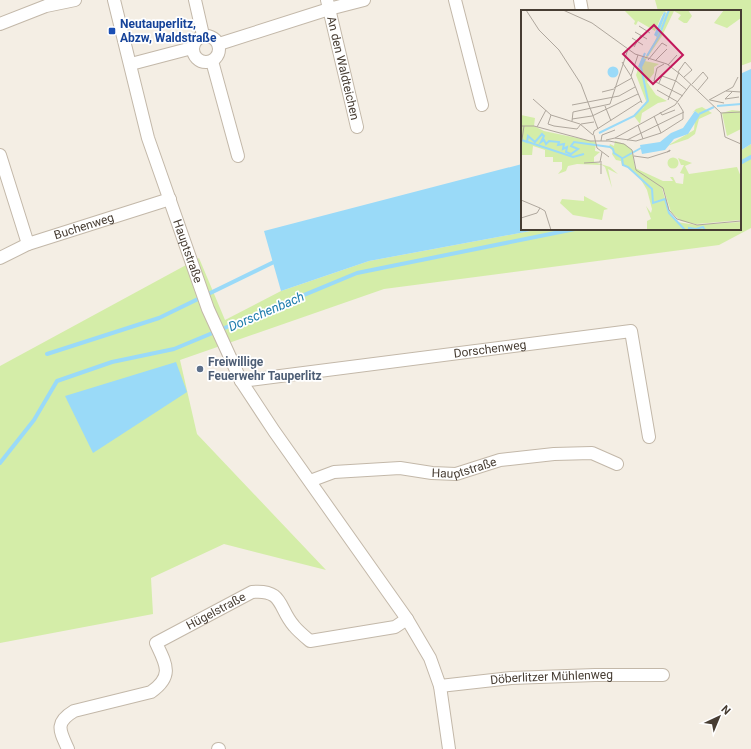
<svg xmlns="http://www.w3.org/2000/svg" width="751" height="749" font-family="Roboto,sans-serif">
<style>
.green{fill:#d4eda8}
.water{fill:#9adaf8}
.lines{fill:none;stroke-linecap:round;stroke-linejoin:round}
.stream{stroke:#9adaf8;stroke-width:4}
.minor-casing{stroke:#c3b8a9;stroke-width:14}
.minor{stroke:#fff;stroke-width:12}
.transit-dot{fill:#1a4fb4;stroke:#fff;stroke-width:1.5}
.service-dot{fill:#5c6f8a;stroke:#fff;stroke-width:1.5}
.labels{text-anchor:middle;stroke-width:3.5;stroke-linejoin:round;paint-order:stroke}
.transit-label{font-size:12px;font-weight:bold;fill:#164399;stroke:#fff;text-anchor:start}
.street-label{font-size:12px;fill:#473d33;stroke:#fff}
.service-label{font-size:12px;font-weight:bold;fill:#4e5e75;stroke:#fff;text-anchor:start}
.water-label{font-size:13px;font-style:italic;fill:#207ead;stroke:#fff}
.inset-river{fill:none;stroke:#9adaf8;stroke-width:2}
.inset-road{fill:none;stroke:#afa79d;stroke-width:1}
.view{fill:#c2185b;fill-opacity:0.15;stroke:#c2185b;stroke-width:2}
.inset-edge{fill:none;stroke:#473d33;stroke-width:2}
</style>
<rect width="100%" height="100%" fill="#f4eee4"/>
<g class="green">
<path d="M655 0H751V62L740 66V11H658Z"/>
<path d="M751 144V228L719 245 384 289 180 360 197 434 326 570 224 544 151 578 153 614 0 643V366L199 258 225 320 281 291 369 261 541 229H740V151Z"/>
</g>
<g class="water">
<path d="M751 69V144L740 151V74Z"/>
<path d="M522 164V229H541L369 261 281 291 264 231Z"/>
<path d="M176 362 187 392 93 453 65 396Z"/>
</g>
<g class="lines">
<g class="stream">
<path d="M740 163 751 157"/>
<path d="M47 354 159 318 276 261"/>
<path d="M0 463 34 420 57 381 112 362 174 349 357 273 575 229"/>
</g>
<defs>
<g id="minor">
<path id="s1" d="M114 0 148 138 208 309 241 381 274 431 407 619 430 658 440 686 449 749"/>
<path d="M195 0 203 35"/>
<path id="s2" d="M327 0 357 127"/>
<path d="M455 0 482 105"/>
<path d="M580 0 582 11"/>
<path d="M0 24 46 6 75 0"/>
<circle cx="206" cy="49" r="13"/>
<path d="M219 44 329 9 364 0"/>
<path d="M212 61 238 156"/>
<path d="M131 64 192 48"/>
<path d="M0 155 28 244"/>
<path id="s3" d="M0 258 28 244 170 199"/>
<path id="s4" d="M241 381 631 331 649 437"/>
<path id="s5" d="M310 481 334 472 400 468 432 473 456 474 500 460 554 454 592 453 617 464"/>
<path id="s6" d="M440 686 511 678 595 675H663"/>
<path id="s7" d="M68 749C60 731 54 723 74 711L151 692C174 676 166 664 156 643L252 592C284 589 278 608 294 626 298 631 304 636 310 641L395 627 407 619"/>
<path d="M218 749H219"/>
</g>
</defs>
<use href="#minor" class="minor-casing"/>
<use href="#minor" class="minor"/>
</g>
<rect class="transit-dot" x="108" y="27" width="8" height="8" rx="2"/>
<circle class="service-dot" cx="200" cy="369" r="4"/>
<g class="labels">
<g class="transit-label">
<text x="120" y="28">Neutauperlitz,<tspan x="120" dy="14">Abzw, Waldstraße</tspan></text>
</g>
<g class="street-label">
<text dy="4" stroke="none"><textPath href="#s2" startOffset="70">An den Waldteichen</textPath></text>
<text dy="4" stroke="none"><textPath href="#s3" startOffset="90">Buchenweg</textPath></text>
<text dy="4" stroke="none"><textPath href="#s1" startOffset="262">Hauptstraße</textPath></text>
<text dy="4" stroke="none"><textPath href="#s4" startOffset="251">Dorschenweg</textPath></text>
<text dy="4" stroke="none"><textPath href="#s5" startOffset="157">Hauptstraße</textPath></text>
<text dy="4" stroke="none"><textPath href="#s7" startOffset="249">Hügelstraße</textPath></text>
<text dy="4" stroke="none"><textPath href="#s6" startOffset="112">Döberlitzer Mühlenweg</textPath></text>
</g>
<g class="service-label">
<text x="208" y="366">Freiwillige<tspan x="208" dy="14">Feuerwehr Tauperlitz</tspan></text>
</g>
<g class="water-label">
<text transform="translate(266 311) rotate(-23)" y="5">Dorschenbach</text>
</g>
</g>
<g transform="translate(521 10)">
<rect width="220" height="220" fill="#f4eee4"/>
<path d="M103 0H143L146 3 148 0H167L171 6 166 13H163L157 9 160 5 153 1 141 26 124 51 138 54 133 57V63L126 72 135 85 146 91 137 93 121 103 119 114 113 106 123 97 125 91 115 65 121 47 124 48 134 31 145 3 143 2 140 7 134 21 117 11 115 15 113 14 114 11ZM203 0H220V8L206 18 193 13ZM181 97 191 103 178 109 174 124 167 129 146 136 173 120 174 110 179 105 174 101 171 103 175 99ZM211 100 220 101V119L206 126 201 103ZM0 105 14 108 13 116 23 121 75 132 74 141 79 142 73 147V152L89 157 97 164 87 159 91 178 84 157 81 155 56 154 47 156 45 161 37 164 41 159V152H32V147H24V140L12 136 11 145H0ZM94 131 104 134 111 140 114 158 142 171H152L149 167H152L155 173 162 174 163 164 159 163 163 155H160L157 148 171 153 164 156 168 164 216 157 220 167V210L175 214 160 211 150 202 143 180 132 171 141 178 147 200 156 212 175 215 220 212V220H141L140 216 141 220H126V211L130 209 125 196 130 203 131 199 126 180 119 168 105 156H101L100 151 95 150 91 144 92 141 88 137 89 134 93 136ZM146.5 153a5.5 5.5 0 1 1 11 0a5.5 5.5 0 1 1-11 0ZM63 186 87 199 83 200 81 210 52 205 39 193 41 189 63 191Z" fill="#d4eda8"/>
<path d="M143 2 145 3 136 27 133 25ZM86.5 62a5.5 5.5 0 1 1 11 0a5.5 5.5 0 1 1-11 0ZM174 101 179 105 167 124 153 129 144 140 121 144 119 135 139 132 150 123 162 118Z" fill="#9adaf8"/>
<path class="inset-river" d="M126 46 138 26 148 0M118 57 124 43M196 96 220 94M178 104 193 97M78 123 113 106 127 91 120 57 124 49M1 130 6 132 7 126 14 132 21 124 23 126 20 132 23 130 25 134 28 131 38 132 37 135 43 134 42 139 46 137 45 142 50 144 57 139 50 136 53 132 89 137 92 139 93 143 101 148 102 155 107 157 131 179 132 193 144 189 148 203 164 220M7 132 52 147 63 144M102 148 120 138M168 220V218L175 219 182 217 184 220"/>
<path class="inset-road" d="M5 0 18 20 38 40 60 74 77 119M42 0 71 13 114 44 146 54 159 64 200 103 204 127 220 134M118 16 129 23M114 22 126 29M111 28 122 35M113 37 120 25M117 45 110 66 121 93M127 50 141 33 146 36M134 51 146 39M101 52 110 66M143 54 136 58 133 71 162 86M147 55 156 45M157 62 164 52 171 60 163 67M138 73 141 66 155 71 166 80M171 74 182 62 187 68 177 80M93 78 111 68M136 80 157 92M205 81 220 82M81 82 93 79M211 82 204 89 218 87M12 89 30 105 59 114 72 125M147 90 158 62M188 90 212 77 217 67M189 90 203 93M51 95 98 86 114 77M84 96 90 111M139 102 141 105 154 100M200 103 220 102M30 105 27 114 33 116 56 119 60 114 73 112M133 106 140 123M51 109 71 106 117 84M51 111 52 102 89 94 107 39M117 115 122 129M0 116H13L69 131H88L103 134 111 140 115 160 142 178 148 200 156 209 176 215 220 211M16 117 25 100M72 125 73 121 120 91M73 125 76 138 88 147M94 128 115 131 140 123 162 109V101L157 93M85 130 94 128 154 95 170 74M106 130 163 102M80 131 81 125 94 120M0 136 3 116M113 146 127 148 149 141V140L146 142M80 151V164M63 153 79 152 81 142M0 190 19 198 16 203 0 208M19 198 24 201 30 220"/>
<path class="view" d="M133 15 162 45 132 74 102 44Z"/>
<rect width="220" height="220" class="inset-edge"/>
</g>
<g transform="translate(719 717) rotate(44)" stroke="#ffffff" stroke-width="3" paint-order="stroke">
<path d="M0-3L7 15L0 10L-7 15Z" fill="#473d33"/>
<text y="-6" font-size="11" font-weight="bold" text-anchor="middle" fill="#473d33">N</text>
</g>
</svg>
